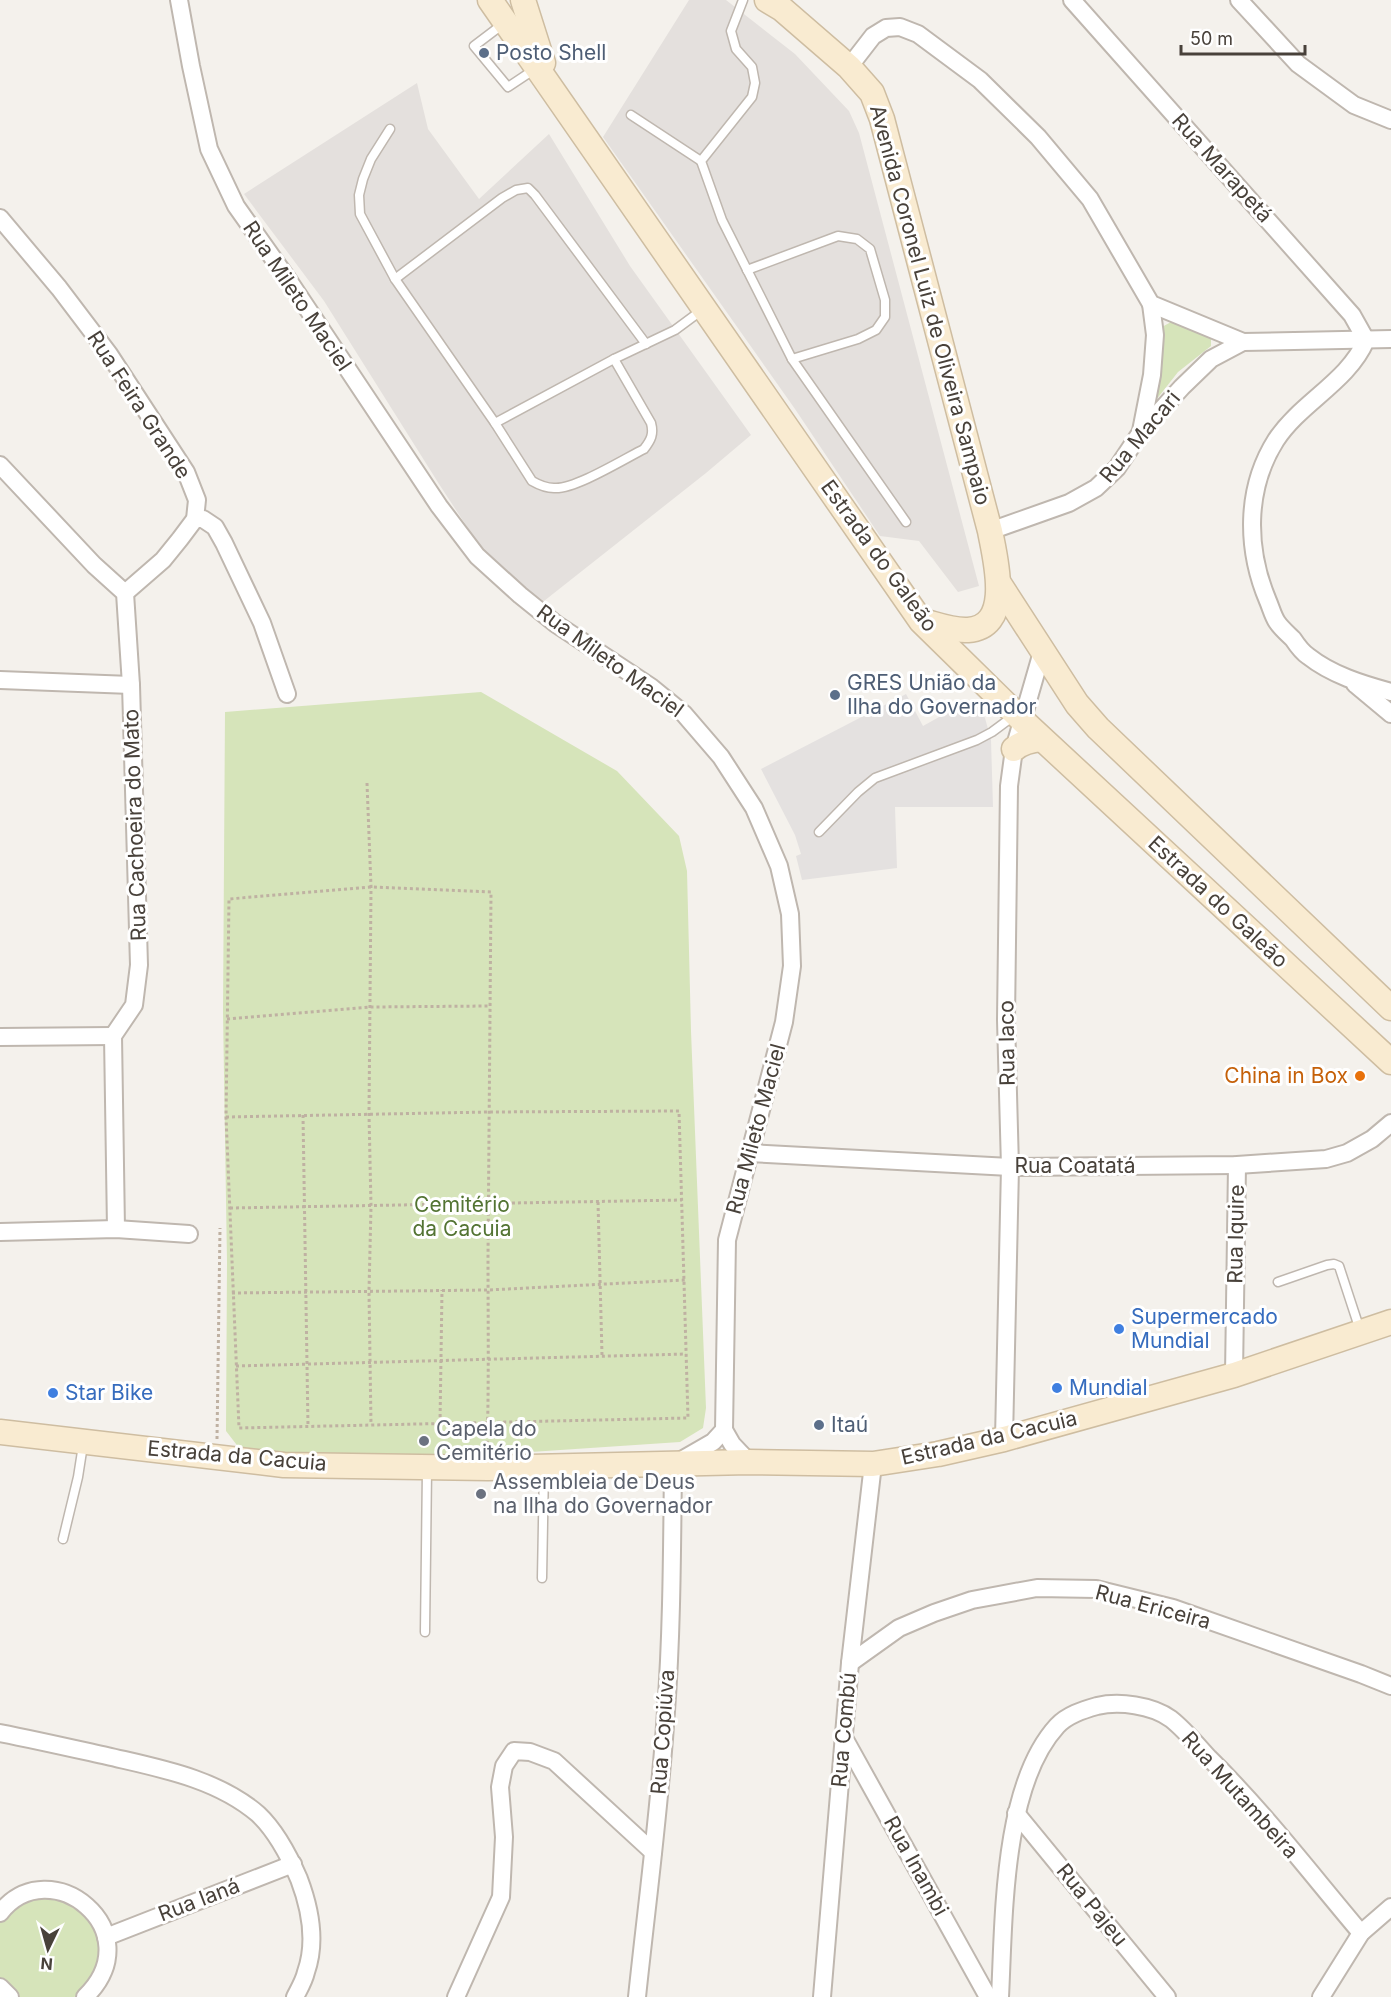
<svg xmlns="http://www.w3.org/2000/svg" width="1391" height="1997" font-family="Inter,sans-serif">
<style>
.industrial{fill:#e4e0dd}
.green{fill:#d6e4ba}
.parking{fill:#e4e1e0}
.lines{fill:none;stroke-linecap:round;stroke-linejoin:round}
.service-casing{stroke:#bfb7af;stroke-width:11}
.minor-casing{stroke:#bfb7af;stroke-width:20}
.secondary-casing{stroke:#cebda1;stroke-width:27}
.path{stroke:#bfb1a2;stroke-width:3;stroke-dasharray:3 3;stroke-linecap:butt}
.service{stroke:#fff;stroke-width:8}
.minor{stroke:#fff;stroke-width:16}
.secondary{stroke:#f9ebd1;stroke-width:24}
.service-dot{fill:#5c6f8a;stroke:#fff;stroke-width:2}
.food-dot{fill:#e8710a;stroke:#fff;stroke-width:2}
.shop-dot{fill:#3f7fe0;stroke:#fff;stroke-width:2}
.worship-dot{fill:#6b7280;stroke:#fff;stroke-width:2}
.labels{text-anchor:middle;stroke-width:6;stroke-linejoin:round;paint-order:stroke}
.service-label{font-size:21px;fill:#4e5e75;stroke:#fff;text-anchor:start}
.street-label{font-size:21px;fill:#48413a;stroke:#fff}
.food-label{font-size:21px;fill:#c56008;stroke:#fff;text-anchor:end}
.park-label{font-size:21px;fill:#537433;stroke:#fff}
.shop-label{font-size:21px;fill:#366cbe;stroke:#fff;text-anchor:start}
.worship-label{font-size:21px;fill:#5b616d;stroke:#fff;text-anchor:start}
</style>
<rect width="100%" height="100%" fill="#f4f1ec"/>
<g class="industrial">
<path d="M689 0H726L795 54 849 111 859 133 979 586 958 592 919 541 880 536 795 409 603 137Z"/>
<path d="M417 83 428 129 479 199 549 134 630 266 751 435 706 473 544 601 492 565 439 484 324 301 244 194Z"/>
</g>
<g class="green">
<path d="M1171 322 1211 336V346L1178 372 1156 400 1154 399 1161 366 1162 327Z"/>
<path d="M481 692 617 771 679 836 687 871 691 1031 706 1408 703 1428 680 1442 500 1454 282 1461 243 1453 226 1431 227 1262 223 1012 225 712Z"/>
<path d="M42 1895 76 1904 99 1931 100 1966 79 1995 74 1997H20L10 1991 0 1978V1922L10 1910Z"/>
</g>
<path class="parking" d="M906 694 923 726 957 707 956 704 961 701H975L985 718 991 740 993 807H895L897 868 802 880 796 856 801 854 795 835 761 769Z"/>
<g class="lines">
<defs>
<g id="service">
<path d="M743 0 731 31 736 49 752 67 755 83 752 97 701 161 722 220 792 359 906 522"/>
<path d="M503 24 474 46 508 87 535 69"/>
<path d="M631 115 701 161"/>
<path d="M390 129 371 159 363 179 359 195 360 214 395 279 495 423 532 481C539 485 546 488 554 488 574 490 624 459 644 449 651 440 654 434 651 423L614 359"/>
<path d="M747 270 838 236 857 239 870 249 885 300V317L876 330 858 339 792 359"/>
<path d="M395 279 502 198 516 190 528 188 535 195 646 344"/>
<path d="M495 423 614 359 675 330 702 310"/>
<path d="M819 832 858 792 875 778 977 740 992 732 1015 715"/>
<path d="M1278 1282 1327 1265 1334 1264 1339 1266 1360 1330"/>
<path d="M63 1539 78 1477 83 1445"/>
<path d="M542 1578 544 1468"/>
<path d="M425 1632 427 1470"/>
</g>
<g id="minor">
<path d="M179 0 191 66 209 149 236 206 287 278 439 506 477 556 520 595 556 624 651 687 684 714 721 757 754 808 779 866 790 914 792 966 784 1022 727 1240 724 1430 713 1442 673 1465C672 1547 672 1630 666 1711 660 1807 647 1902 637 1997"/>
<path d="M1072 0 1352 315 1366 340C1348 382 1301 402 1276 440 1245 489 1246 549 1268 601 1271 608 1273 616 1277 622 1281 628 1288 634 1293 639 1297 645 1302 652 1308 656 1332 675 1362 684 1391 692"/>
<path d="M1239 0 1298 64 1354 105 1391 120"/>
<path d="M849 67 873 36 886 28 900 27 918 34 980 80 1038 137 1090 199 1151 304 1243 342"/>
<path d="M0 218 59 288 109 354 186 472 197 500 195 519 180 539 163 560 125 593"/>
<path d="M1141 431 1152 375 1155 335 1151 304"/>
<path d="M0 465 94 565 125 593 131 685 139 965 134 1005 113 1036 116 1229"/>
<path d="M195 519H203L215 527 224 543 262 623 287 694"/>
<path d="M990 531 1069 503 1096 488 1117 468 1141 432 1182 387 1211 359 1243 342 1391 339"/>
<path d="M0 680 131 685"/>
<path d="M1355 684 1391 714"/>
<path d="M0 1037 113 1036"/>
<path d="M749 1153 1010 1167 1237 1165 1326 1159 1347 1153 1372 1139 1391 1123"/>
<path d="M0 1232 116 1229 189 1234"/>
<path d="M1234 1375 1237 1165"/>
<path d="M724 1430 732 1444 749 1462"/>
<path d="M1004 1439 1010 1167 1006 1020 1009 786 1014 749 1042 652"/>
<path d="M850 1663 899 1628 934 1613 972 1600 1037 1588 1096 1589 1173 1608 1361 1674 1391 1686"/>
<path d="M0 1733C36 1740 71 1748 107 1756 158 1768 216 1778 258 1814 275 1830 290 1858 299 1879 310 1908 317 1941 306 1972 304 1981 299 1989 295 1997"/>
<path d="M843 1736 988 1997"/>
<path d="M1016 1813 1167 1997"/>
<path d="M0 1913C50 1849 153 1931 85 1997"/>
<path d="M106 1937 293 1864"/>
<path d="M0 1987 10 1997"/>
<path d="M456 1997 501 1897 504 1837 500 1787 504 1766 514 1751 530 1752 554 1761 653 1852"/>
<path d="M822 1997 850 1663 873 1464"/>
<path d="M1000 1997C1004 1920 1002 1786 1057 1726 1067 1715 1083 1710 1097 1706 1119 1701 1152 1705 1171 1719 1185 1730 1197 1745 1209 1758 1264 1812 1311 1874 1361 1933"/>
<path d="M1321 1997 1361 1933 1391 1907"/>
</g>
<g id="secondary">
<path d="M490 0 921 621 1023 721 1391 1062"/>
<path d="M523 0 543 63"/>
<path d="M767 0 782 9 849 67 872 93 882 119 990 531C995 558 1014 627 968 630 953 631 938 625 923 621"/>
<path d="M1000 585 1077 704 1098 728 1391 1008"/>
<path d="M1014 749C1022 742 1031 740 1041 739"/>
<path d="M0 1432 284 1465 488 1468 749 1462 873 1464 938 1454 1004 1439 1234 1375 1391 1322"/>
</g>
</defs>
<use href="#service" class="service-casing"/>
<use href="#minor" class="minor-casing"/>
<use href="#secondary" class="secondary-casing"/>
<g class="path">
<path d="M367 783 371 887 369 1114 371 1206 369 1291 371 1425"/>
<path d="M227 1019 371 1007 489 1006"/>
<path d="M303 1115 308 1427"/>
<path d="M226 1117 489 1112 679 1111 688 1418 239 1428 226 1117 229 899 371 887 491 892C490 1014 489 1135 488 1257 488 1320 489 1384 487 1448"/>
<path d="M598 1202 602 1355"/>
<path d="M230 1208 682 1200"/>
<path d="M232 1293 488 1290 685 1280"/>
<path d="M236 1366 686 1354"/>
<path d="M440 1423 442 1290"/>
<path d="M217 1439 220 1228"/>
</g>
<use href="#service" class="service"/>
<use href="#minor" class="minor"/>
<use href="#secondary" class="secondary"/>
</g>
<g class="service-dot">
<circle cx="484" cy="53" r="6"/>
<circle cx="835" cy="695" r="6"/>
<circle cx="819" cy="1425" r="6"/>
</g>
<circle class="food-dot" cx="1360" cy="1076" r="6"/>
<g class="shop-dot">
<circle cx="1119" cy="1329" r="6"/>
<circle cx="1057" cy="1388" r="6"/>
<circle cx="53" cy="1393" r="6"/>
</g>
<g class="worship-dot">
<circle cx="424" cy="1441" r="6"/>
<circle cx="481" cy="1494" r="6"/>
</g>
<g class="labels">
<g class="service-label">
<text x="496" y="60">Posto Shell</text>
<text x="847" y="690">GRES União da<tspan x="847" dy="24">Ilha do Governador</tspan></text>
<text x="831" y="1432">Itaú</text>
</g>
<g class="street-label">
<text transform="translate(1222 168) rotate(48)" y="7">Rua Marapetá</text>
<text transform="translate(297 296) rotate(56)" y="7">Rua Mileto Maciel</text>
<text transform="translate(930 305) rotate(75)" y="7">Avenida Coronel Luiz de Oliveira Sampaio</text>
<text transform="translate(139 405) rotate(57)" y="7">Rua Feira Grande</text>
<text transform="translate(1140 437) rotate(-50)" y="7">Rua Macari</text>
<text transform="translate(879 556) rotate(54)" y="7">Estrada do Galeão</text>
<text transform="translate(610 661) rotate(36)" y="7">Rua Mileto Maciel</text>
<text transform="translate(135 825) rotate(-92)" y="7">Rua Cachoeira do Mato</text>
<text transform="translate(1218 902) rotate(43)" y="7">Estrada do Galeão</text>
<text transform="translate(1007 1043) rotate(-91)" y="7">Rua Iaco</text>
<text transform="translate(756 1129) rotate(-75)" y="7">Rua Mileto Maciel</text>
<text x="1075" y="1173">Rua Coatatá</text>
<text transform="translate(1236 1234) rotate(-89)" y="7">Rua Iquire</text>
<text transform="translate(989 1438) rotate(-13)" y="7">Estrada da Cacuia</text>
<text transform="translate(237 1456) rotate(5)" y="7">Estrada da Cacuia</text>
<text transform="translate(1153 1607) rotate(15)" y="7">Rua Ericeira</text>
<text transform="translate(844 1730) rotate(-85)" y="7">Rua Combú</text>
<text transform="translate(663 1732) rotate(-86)" y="7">Rua Copiúva</text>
<text transform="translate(1240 1795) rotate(48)" y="7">Rua Mutambeira</text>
<text transform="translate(916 1866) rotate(61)" y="7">Rua Inambi</text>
<text transform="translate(199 1900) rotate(-21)" y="7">Rua Ianá</text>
<text transform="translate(1092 1905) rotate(51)" y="7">Rua Pajeu</text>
</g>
<g class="food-label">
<text x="1348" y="1083">China in Box</text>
</g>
<g class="park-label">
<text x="462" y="1212">Cemitério<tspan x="462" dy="24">da Cacuia</tspan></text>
</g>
<g class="shop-label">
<text x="1131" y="1324">Supermercado<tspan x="1131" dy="24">Mundial</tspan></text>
<text x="1069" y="1395">Mundial</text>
<text x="65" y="1400">Star Bike</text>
</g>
<g class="worship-label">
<text x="436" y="1436">Capela do<tspan x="436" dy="24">Cemitério</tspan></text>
<text x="493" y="1489">Assembleia de Deus<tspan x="493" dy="24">na Ilha do Governador</tspan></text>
</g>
</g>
<g transform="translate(48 1949) rotate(185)" stroke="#ffffff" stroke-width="4.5" paint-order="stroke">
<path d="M0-4.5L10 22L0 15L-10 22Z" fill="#48413a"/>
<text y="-9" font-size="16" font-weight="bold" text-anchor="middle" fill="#48413a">N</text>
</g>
<path d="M1181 45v9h124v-9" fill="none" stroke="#48413a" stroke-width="3"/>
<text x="1190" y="45" font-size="18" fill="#48413a" stroke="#ffffff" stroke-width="4.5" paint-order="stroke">50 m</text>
</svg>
